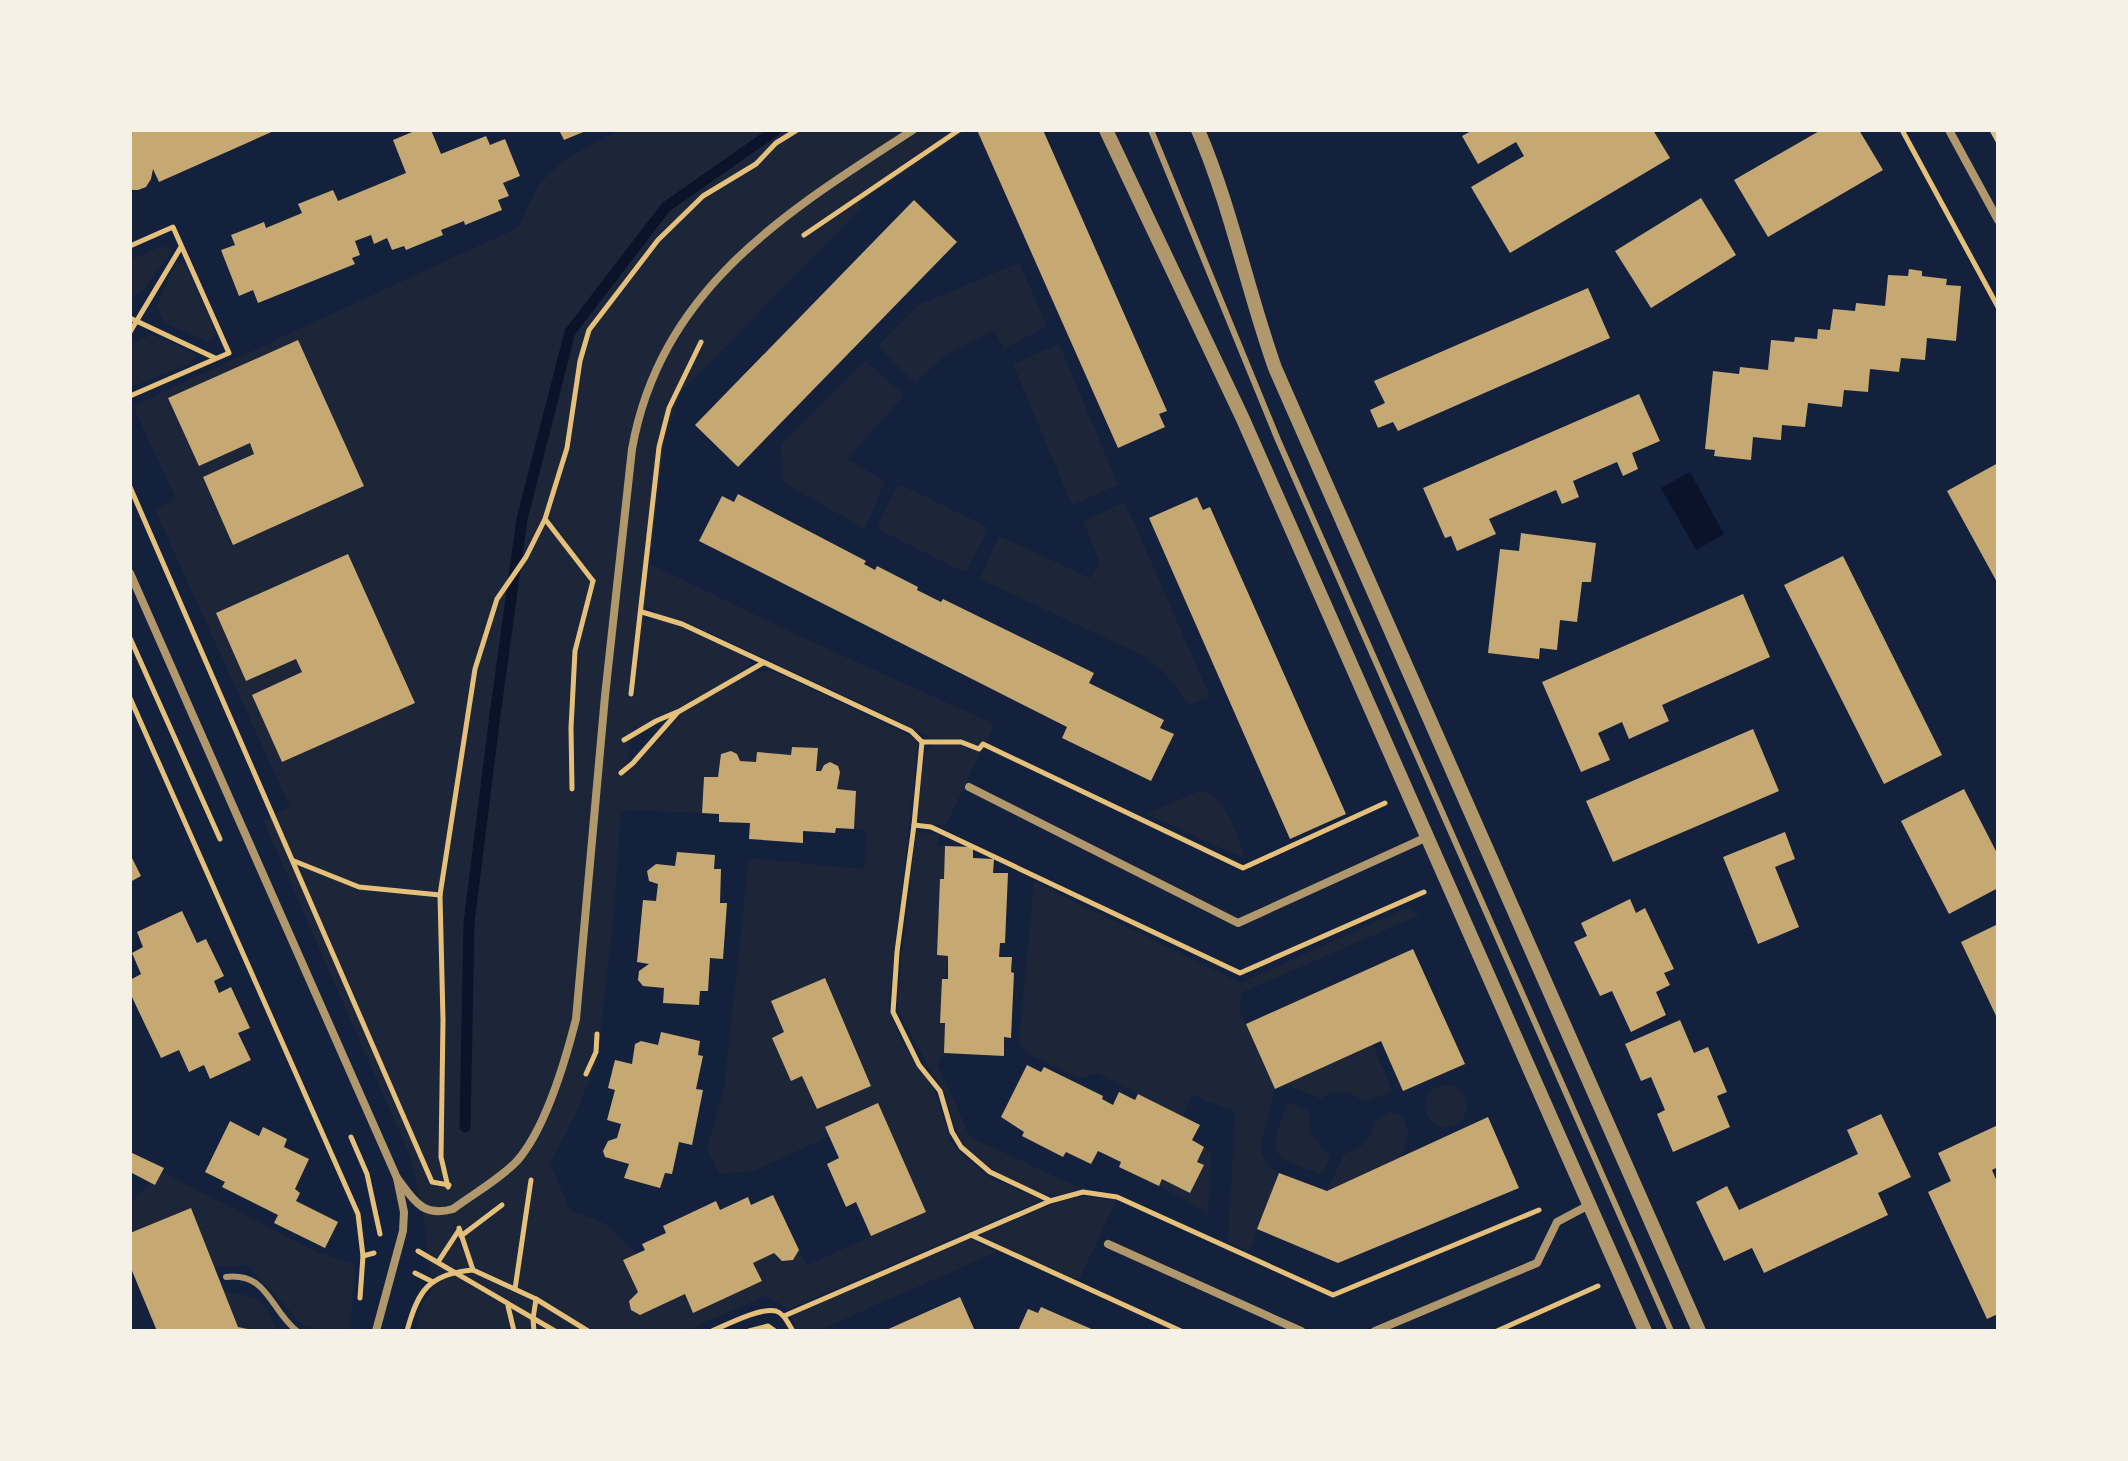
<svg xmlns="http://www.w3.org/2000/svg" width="2128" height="1461" font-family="'PT Sans',sans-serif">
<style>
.green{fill:#1d2539;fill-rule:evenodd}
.water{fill:#0b132b}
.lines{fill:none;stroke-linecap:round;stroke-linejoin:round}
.stream{stroke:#0b132b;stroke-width:11}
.building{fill:#c6a872}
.path{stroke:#e5c07b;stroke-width:5}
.service{stroke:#b1986c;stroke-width:6}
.minor{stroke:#b1986c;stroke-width:8}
.tertiary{stroke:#b1986c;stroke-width:14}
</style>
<rect width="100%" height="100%" fill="#14213d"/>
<g class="green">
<path d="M621 130H968L859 202 860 209 680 393 664 445 650 564 795 634 994 724 987 740 979 746C958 739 932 743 915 729 842 695 770 660 696 627 682 621 656 618 647 605L645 621C667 613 725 648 747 658L750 663 749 667C713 689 677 709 639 728L635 726 624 776 688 708 751 673 771 670 916 739 918 745 916 764 888 1008 900 1038 935 1092 951 1142 960 1152 987 1176 1042 1200 789 1309 766 1296 685 1331H415L421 1306 433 1289 424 1221 411 1158 263 820 290 807 155 510 176 499 133 406 519 227C525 214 530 199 538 187 557 160 592 144 621 130ZM792 747 817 748 816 771H821L827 763H835L840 770 837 789 856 791 854 829 867 831 864 869 749 858 724 1089 707 1149 720 1174 754 1171 829 1136 826 1127 878 1104 925 1212 807 1265 799 1250 795 1258 787 1262 778 1259 774 1253 753 1263 762 1281 693 1312 685 1294 638 1315 630 1306 631 1297 638 1292 623 1260 637 1253 604 1223 570 1210 550 1163 575 1115 597 1062 614 912 621 810 702 813 704 777H718L721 754 731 751 737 754 740 761 756 762 758 753 791 755Z"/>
<path d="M163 246 172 251 141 293 130 297V260Z"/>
<path d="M177 261 186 265 216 334 208 342 165 323 157 305Z"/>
<path d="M1019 263 1047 326 1004 349 994 330 944 356 915 384 878 346 918 305Z"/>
<path d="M153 335 196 354 192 363 130 387V347L134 342Z"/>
<path d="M1059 344 1118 485 1072 505 1013 364Z"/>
<path d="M865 361 904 395 847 459 885 481 865 529 783 482 781 444Z"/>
<path d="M901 485 986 526 987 531 966 571H962L880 530 878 525 895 490Z"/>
<path d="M1125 502 1210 697 1189 705 1166 674 1144 656 980 579 999 536 1090 578 1100 563 1083 521Z"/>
<path d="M962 744 981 751 946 825 922 823 917 819C918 805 920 755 929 747 935 741 954 744 962 744Z"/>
<path d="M1199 791C1225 789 1237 838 1246 859L1147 814Z"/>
<path d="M916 832 940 834 937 846H945L944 879H940L937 955 948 956 940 1023H945L944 1053 937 1063 970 1137 1080 1188C1072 1191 1060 1197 1051 1195 1023 1190 977 1167 963 1143 952 1126 950 1105 940 1086 926 1057 903 1031 897 999Z"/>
<path d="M1034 882 1241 983 1409 907 1420 915 1241 993 1240 1011 1275 1089 1261 1142V1154L1267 1165 1279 1173 1249 1251 1228 1242 1235 1112 1192 1095 1183 1116 1097 1073 1080 1079 1026 1053 1019 1041Z"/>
<path d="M1373 1045 1392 1091 1365 1102C1349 1092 1338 1086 1321 1099L1285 1084Z"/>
<circle cx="1446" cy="1106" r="21"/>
<path d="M1288 1102 1308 1110 1311 1134 1330 1156 1322 1175C1268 1153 1267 1159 1288 1102Z"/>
<path d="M1391 1112 1402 1116 1409 1133 1401 1158 1327 1191 1344 1154C1362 1147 1372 1142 1374 1121Z"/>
<path d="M1204 1147 1211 1154 1208 1213 1159 1186 1162 1179 1190 1193 1204 1165 1197 1162Z"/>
<path d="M162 1172 319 1253 355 1264 350 1331H324L303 1325 247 1265 214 1267 191 1209 130 1233V1204L150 1182 156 1184Z"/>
<path d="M1089 1196 1116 1201 1080 1278H1068L982 1236 984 1232 1060 1201Z"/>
<path d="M968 1238 997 1252 817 1331H797L791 1315Z"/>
<path d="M224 1291C260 1298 262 1297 277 1331H256L238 1327Z"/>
</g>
<path class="water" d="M1690 472 1724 534 1696 550 1661 488Z"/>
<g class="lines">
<path class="stream" d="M465 1127 469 923 495 715 522 519 570 332 666 207 776 130"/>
</g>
<g class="building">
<path d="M130 130H276L159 182 153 169 151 179 146 187 138 190H130Z"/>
<path d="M417 130H431L441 154 486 136 490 145 505 139 520 176 503 183 509 196 498 200 502 210 465 225 464 221 441 230 443 235 406 250 404 246 392 250 387 238 374 244 371 235 355 241 360 255 352 258 355 264 258 303 253 290 239 296 221 250 235 245 231 235 264 222 266 228 302 213 298 204 333 190 338 201 406 173 393 140Z"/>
<path d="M559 130H588L564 140Z"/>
<path d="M977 130H1043L1167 411 1159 414 1165 427 1118 448Z"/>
<path d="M1473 130H1653L1670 158 1510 253 1471 187 1524 156 1516 142 1478 164 1462 136Z"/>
<path d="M1821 130H1859L1883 170 1768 237 1734 180Z"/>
<path d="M1701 198 1736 255 1651 308 1615 251Z"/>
<path d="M914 200 957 242 738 467 695 425Z"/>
<path d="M1909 269 1922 271V276L1947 279 1946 285 1961 286 1956 341 1927 338 1925 360 1901 358 1899 372 1870 369 1868 392 1844 390 1842 407 1808 403 1805 427 1782 425 1781 440 1753 437 1751 460 1714 456 1715 450 1705 449 1713 371 1739 374 1740 367 1768 370 1771 340 1794 342 1795 337 1817 339 1818 329 1830 330 1833 309 1855 311 1856 303 1885 306 1888 275 1908 276Z"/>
<path d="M1588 288 1610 338 1398 431 1393 422 1378 428 1370 410 1385 403 1374 381Z"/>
<path d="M298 340 364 486 233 545 203 477 254 454 250 443 199 466 168 398Z"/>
<path d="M1639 394 1660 441 1632 453 1638 469 1623 476 1617 462 1573 481 1579 497 1562 504 1556 490 1489 519 1496 534 1457 551 1451 536 1445 538 1423 488Z"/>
<path d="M1998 463V584L1947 491Z"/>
<path d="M738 494 866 561 864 564 875 570 877 566 918 587 917 590 941 602 943 599 1094 673 1089 683 1164 720 1160 728 1174 734 1151 781 1062 738 1067 727 699 541 722 496 734 502Z"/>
<path d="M1197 497 1203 510 1210 507 1346 814 1290 839 1149 518Z"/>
<path d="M1521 533 1596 543 1591 582H1582L1577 622 1560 620 1557 650 1540 648 1539 659 1488 653 1500 549 1519 551Z"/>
<path d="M348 554 415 703 282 762 252 695 302 672 296 659 246 681 216 613Z"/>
<path d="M1843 556 1942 755 1884 784 1784 585Z"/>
<path d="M1743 594 1770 657 1662 705 1669 721 1629 739 1622 722 1598 733 1610 760 1581 772 1542 682Z"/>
<path d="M1753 729 1779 791 1613 862 1586 801Z"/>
<path d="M792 747 818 748 816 771H821L824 765 830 762 838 766 840 772 837 789 856 791 854 829 836 828 835 833 803 831V843L749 839 750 823 719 822V814L702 813 704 777H718L721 754 731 751 737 754 740 761 756 762 757 752 791 755Z"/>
<path d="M1964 789 1998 855V888L1949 914 1901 821Z"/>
<path d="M1785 832 1795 859 1775 867 1799 927 1758 944 1723 857Z"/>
<path d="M945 846 973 847V858L994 859 993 873H1008L1005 943H1000L999 957H1012L1011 972 1014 973 1011 1038 1004 1037V1056L944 1053 945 1023H940L942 979H948V956L937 955 940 879H944Z"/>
<path d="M677 852 715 855 714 869H721L720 903H727L723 959 710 958 708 991H700L699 1005 663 1003 664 988 643 986 638 980 639 971 649 964 637 962 643 900 656 901 658 884 649 881 647 871 656 864 675 866Z"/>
<path d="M130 854 141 876 130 882Z"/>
<path d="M1630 899 1636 913 1645 908 1674 969 1664 973 1670 985 1656 992 1666 1015 1631 1032 1612 991 1600 996 1574 942 1587 936 1581 923Z"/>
<path d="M182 911 197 943 206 939 224 976 214 981 219 993 231 987 250 1028 238 1033 251 1060 210 1079 204 1065 189 1072 179 1050 161 1058 130 993V980L141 974 132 953 143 947 137 932Z"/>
<path d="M1998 924V1020L1961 942Z"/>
<path d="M1413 949 1465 1064 1403 1091 1381 1041 1275 1089 1246 1024Z"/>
<path d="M825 978 871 1086 817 1109 802 1076 791 1081 772 1038 784 1032 771 1001Z"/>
<path d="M1680 1020 1694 1053 1708 1047 1727 1092 1717 1096 1730 1127 1673 1152 1657 1114 1665 1110 1651 1077 1641 1081 1625 1044Z"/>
<path d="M661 1032 700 1041 698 1055 703 1056 696 1089 703 1090 692 1145 679 1142 672 1174 665 1173 660 1188 624 1178 629 1164 605 1157 603 1151 608 1141 617 1138 621 1124 607 1120 615 1090 608 1088 615 1060 632 1064 635 1044 641 1041 658 1045Z"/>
<path d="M1027 1065 1041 1072 1044 1067 1103 1096 1102 1099 1113 1105 1119 1092 1135 1100 1138 1094 1200 1125 1192 1140 1204 1147 1197 1162 1204 1165 1190 1193 1162 1179 1159 1186 1119 1167 1121 1162 1098 1151 1091 1164 1066 1152 1063 1157 1022 1136 1024 1132 1001 1117Z"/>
<path d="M878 1103 926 1212 871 1236 856 1202 846 1207 827 1164 839 1158 825 1127Z"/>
<path d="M1881 1114 1911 1177 1878 1193 1888 1215 1764 1273 1752 1248 1724 1261 1696 1202 1727 1186 1739 1210 1858 1154 1847 1130Z"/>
<path d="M1488 1117 1519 1188 1338 1263 1257 1229 1279 1173 1327 1191Z"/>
<path d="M230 1121 259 1136 263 1127 287 1139 284 1147 309 1159 295 1189 300 1193 296 1201 338 1222 325 1248 274 1223 278 1215 222 1187 225 1182 205 1172Z"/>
<path d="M1998 1125V1167L1992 1170 1998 1184V1314L1987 1319 1928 1192 1951 1181 1938 1153Z"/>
<path d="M130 1152 164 1168 155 1185 130 1172Z"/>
<path d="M773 1195 799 1250 793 1260 782 1261 774 1253 753 1263 762 1281 693 1313 685 1294 640 1315 631 1310 629 1301 638 1292 623 1260 645 1250 642 1244 666 1233 663 1226 716 1201 720 1210 748 1197 751 1205Z"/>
<path d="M191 1208 238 1327 257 1331H157L130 1266V1233Z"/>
<path d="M960 1297 975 1331H884Z"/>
<path d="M1041 1307 1096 1331H1018L1028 1309 1038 1313Z"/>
</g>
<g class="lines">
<g class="path">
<path d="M1902 130 1998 307"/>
<path d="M1992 130 1998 141"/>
<path d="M804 235 959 130"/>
<path d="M130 246 173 227 229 353 130 396"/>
<path d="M130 318 215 358"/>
<path d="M130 332 181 247"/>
<path d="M130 487 432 1182 449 1185"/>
<path d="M545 519 593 581"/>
<path d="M642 612 682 624 911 731 922 742 914 825 897 952 893 1012 919 1065 940 1091 952 1132 961 1147 990 1172 1049 1200"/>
<path d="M130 638 220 839"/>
<path d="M631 694 659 447 669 408 701 342"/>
<path d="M130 698 358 1214 363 1256"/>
<path d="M624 740 656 721 677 712"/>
<path d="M922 742H961L979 749 983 744 1243 868 1385 803"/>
<path d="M621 773 633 763 678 712 763 663"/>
<path d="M572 789 571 728 575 651 593 581"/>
<path d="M914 825 931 827 1240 973 1424 892"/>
<path d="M294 861 359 887 440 895"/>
<path d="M586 1074 596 1052 597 1034"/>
<path d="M351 1137 367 1174 380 1234"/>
<path d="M448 1187 441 1157 443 1020 440 895 475 669 497 599 526 557 545 519 567 448 580 361 589 330 658 240 703 196 756 164 776 143 797 130"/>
<path d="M459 1228 473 1270 536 1299 533 1319 534 1331"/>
<path d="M971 1235 1181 1331"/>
<path d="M461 1236 502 1205"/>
<path d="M418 1251 555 1331"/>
<path d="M438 1262 459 1230"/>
<path d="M415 1273 431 1281"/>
<path d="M515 1289 531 1180"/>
<path d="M360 1298 363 1256 374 1253"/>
<path d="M536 1299 588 1331"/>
<path d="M508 1306 514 1331"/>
<path d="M784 1316 1050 1201 1083 1192 1117 1197 1333 1295 1539 1210"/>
<path d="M407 1331C418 1290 429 1274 473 1270"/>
<path d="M712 1331C726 1325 761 1307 776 1311 785 1314 788 1324 793 1331"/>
<path d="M749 1331 768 1326 775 1331"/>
<path d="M1497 1331 1598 1286"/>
</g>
<g class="service">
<path d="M1151 130 1278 440 1671 1331"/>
<path d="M226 1277C268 1272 270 1310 297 1331"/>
</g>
<g class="minor">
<path d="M1949 130 1998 220"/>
<path d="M130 573 397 1178 404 1212 403 1231 376 1331"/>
<path d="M969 787 1238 923 1427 837"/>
<path d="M397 1178C413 1199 422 1218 453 1209 473 1194 500 1179 517 1161 546 1128 565 1062 576 1019L605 696 632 449C661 288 786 212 913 130"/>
<path d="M1108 1244 1301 1331"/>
<path d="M1375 1331 1537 1263 1557 1222 1589 1205"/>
</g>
<g class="tertiary">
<path d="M1106 130 1242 417 1645 1331"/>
<path d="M1198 130C1231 207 1247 289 1275 368L1699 1331"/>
</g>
</g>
<rect width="2128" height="1461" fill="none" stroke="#f6f1e7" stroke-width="264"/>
</svg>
